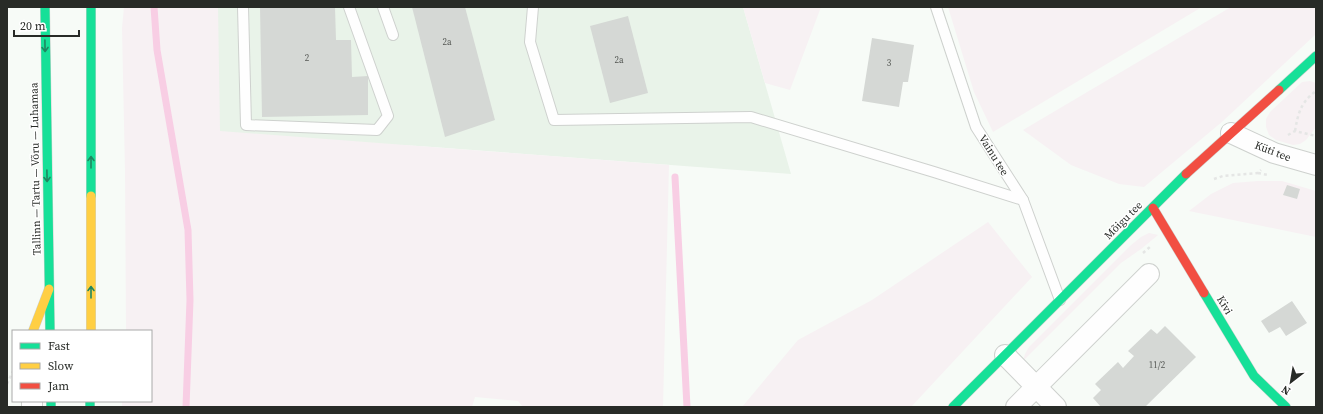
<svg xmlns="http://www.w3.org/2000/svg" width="1323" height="414" font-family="'Source Serif 4',serif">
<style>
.built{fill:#e9f3e9}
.green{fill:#f7f1f3}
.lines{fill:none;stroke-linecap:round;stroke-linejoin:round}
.stream{stroke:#f8cee4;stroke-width:7}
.building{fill:#d5d8d5}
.lane-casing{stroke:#ced1ce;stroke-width:12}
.street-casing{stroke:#ced1ce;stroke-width:22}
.fast-casing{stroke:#ced1ce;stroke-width:10}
.slow-casing{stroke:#ced1ce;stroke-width:10}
.jam-casing{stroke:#ced1ce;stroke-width:10}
.path{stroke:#e5e6e5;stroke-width:2.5;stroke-dasharray:3 3;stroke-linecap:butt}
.lane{stroke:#fefefe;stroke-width:10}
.street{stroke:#fefefe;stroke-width:20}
.fast{stroke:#16e098;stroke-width:9}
.slow{stroke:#ffcf43;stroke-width:9}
.jam{stroke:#f24e42;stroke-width:9}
.oneway{stroke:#1f8660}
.labels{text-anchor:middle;stroke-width:3;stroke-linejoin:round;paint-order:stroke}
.number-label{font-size:9px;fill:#535652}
.street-label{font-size:11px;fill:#282b27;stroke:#fff}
</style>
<rect width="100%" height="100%" fill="#f7fbf7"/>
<path class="built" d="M211 7H743L791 174 419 146 218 136Z"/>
<g class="green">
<path d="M124 7H218L220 131 669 165 663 407H523L518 401 475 397 472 407H122V401H151V331H126L125 171 122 28Z"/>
<path d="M743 7H821L790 90 765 83Z"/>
<path d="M948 7H1202L993 132 974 92Z"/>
<path d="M1231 7H1316V34L1223 121 1144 187 1119 184 1071 165 1023 130Z"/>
<path d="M1310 81 1316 83V127L1306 140 1300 144 1293 145 1276 140 1269 135 1266 127V119L1270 112 1302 82Z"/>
<path d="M1258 181H1282L1316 191V237L1189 211 1211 194 1233 183Z"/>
<path d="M988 222 1032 277 911 407H742L798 340 872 300Z"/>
<path d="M1149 233 1158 235 1141 249 1121 263 1023 361 1025 354 1029 347 1130 246 1141 237Z"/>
</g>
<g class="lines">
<g class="stream">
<path d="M154 7 157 50 188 230 190 300 186 407"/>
<path d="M675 177 687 407"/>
</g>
</g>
<g class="building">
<path d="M260 7H335L336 40H351L352 77 368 76V115L262 117Z"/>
<path d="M412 7H465L495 120 445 137Z"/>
<path d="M628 16 648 93 610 103 590 26Z"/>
<path d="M872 38 914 45 908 82H903L899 107 862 101Z"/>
<path d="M1287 185 1300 189 1297 199 1283 195Z"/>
<path d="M1292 301 1307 323 1286 336 1280 327 1269 333 1261 321Z"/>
<path d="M1165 326 1196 357 1145 407H1101L1093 398 1101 390 1095 384 1118 362 1123 368 1134 356 1128 351 1151 329 1157 334Z"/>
</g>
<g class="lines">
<defs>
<g id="lane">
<path d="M243 7 246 125 377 130 388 116 349 7"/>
<path d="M383 7 393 35"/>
<path d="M533 7 530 42 554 120 751 117 934 172 1023 200"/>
<path d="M936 7 976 127 1023 200 1060 300"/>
</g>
<g id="street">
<path d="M1231 133 1274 153 1316 165"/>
<path d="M1005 355 1056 407"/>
<path d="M32 407V401"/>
<path d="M1016 407 1149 274"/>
</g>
<g id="fast">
<path d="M45 7 50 331"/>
<path d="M91 7V196"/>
<path d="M1279 90 1316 56"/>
<path d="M1204 293 1254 376 1286 407"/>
<path d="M51 401V407"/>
<path d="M90 401V407"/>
<path d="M953 407 1186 174"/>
</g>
<g id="slow">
<path d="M91 196V331"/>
<path d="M33 331 49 289"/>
</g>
<g id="jam">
<path d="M1186 174 1279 90"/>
<path d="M1153 208 1204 293"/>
</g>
</defs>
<use href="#lane" class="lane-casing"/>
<use href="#street" class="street-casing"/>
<use href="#fast" class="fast-casing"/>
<use href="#slow" class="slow-casing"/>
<use href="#jam" class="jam-casing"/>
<g class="path">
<path d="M1295 131C1298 113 1301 102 1316 91"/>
<path d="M1288 135 1295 131 1316 136"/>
<path d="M1258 173 1268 175"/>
<path d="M1214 179 1223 176 1258 173 1261 170"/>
<path d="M1143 253 1151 246"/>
<path d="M7 384 13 371"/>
</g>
<use href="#lane" class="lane"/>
<use href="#street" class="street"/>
<use href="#fast" class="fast"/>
<use href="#slow" class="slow"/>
<use href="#jam" class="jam"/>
</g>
<defs><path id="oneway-shaft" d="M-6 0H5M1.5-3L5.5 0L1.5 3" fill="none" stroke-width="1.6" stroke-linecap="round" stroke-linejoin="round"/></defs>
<g class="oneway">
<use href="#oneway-shaft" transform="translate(45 46) rotate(89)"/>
<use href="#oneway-shaft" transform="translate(91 162) rotate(-90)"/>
<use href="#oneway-shaft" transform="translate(47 176) rotate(89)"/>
<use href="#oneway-shaft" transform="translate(91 292) rotate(-90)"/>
</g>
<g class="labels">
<g class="number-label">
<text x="447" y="45">2a</text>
<text x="307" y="61">2</text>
<text x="619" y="63">2a</text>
<text x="889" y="66">3</text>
<text x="1157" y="368">11/2</text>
</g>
<g class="street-label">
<text transform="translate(1273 151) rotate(21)" y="4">Küti tee</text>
<text transform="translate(994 155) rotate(58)" y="4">Vainu tee</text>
<text transform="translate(35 169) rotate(-91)" y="4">Tallinn — Tartu — Võru — Luhamaa</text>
<text transform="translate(1123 220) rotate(-45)" y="4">Mõigu tee</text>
<text transform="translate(1225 305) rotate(59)" y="4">Kivi</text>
</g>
</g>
<rect width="1323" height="414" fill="none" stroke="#282b27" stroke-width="16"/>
<rect x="12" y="330" width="140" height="72" fill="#ffffff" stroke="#a9aaa9"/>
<rect x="20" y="343" width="20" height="6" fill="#16e098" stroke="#a9aaa9"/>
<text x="48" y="350" font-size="12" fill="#282b27">Fast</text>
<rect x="20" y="363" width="20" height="6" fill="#ffcf43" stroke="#a9aaa9"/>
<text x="48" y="370" font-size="12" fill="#282b27">Slow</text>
<rect x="20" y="383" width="20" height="6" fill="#f24e42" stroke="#a9aaa9"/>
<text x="48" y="390" font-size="12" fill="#282b27">Jam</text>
<g transform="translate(1291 382) rotate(211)" stroke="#ffffff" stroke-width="3" paint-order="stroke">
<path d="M0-3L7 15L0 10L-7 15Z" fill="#282b27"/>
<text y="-6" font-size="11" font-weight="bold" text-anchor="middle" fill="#282b27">N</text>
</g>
<path d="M14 30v6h65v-6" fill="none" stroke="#282b27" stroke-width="2"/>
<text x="20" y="30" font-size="12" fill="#282b27" stroke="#ffffff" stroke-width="3" paint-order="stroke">20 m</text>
</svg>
